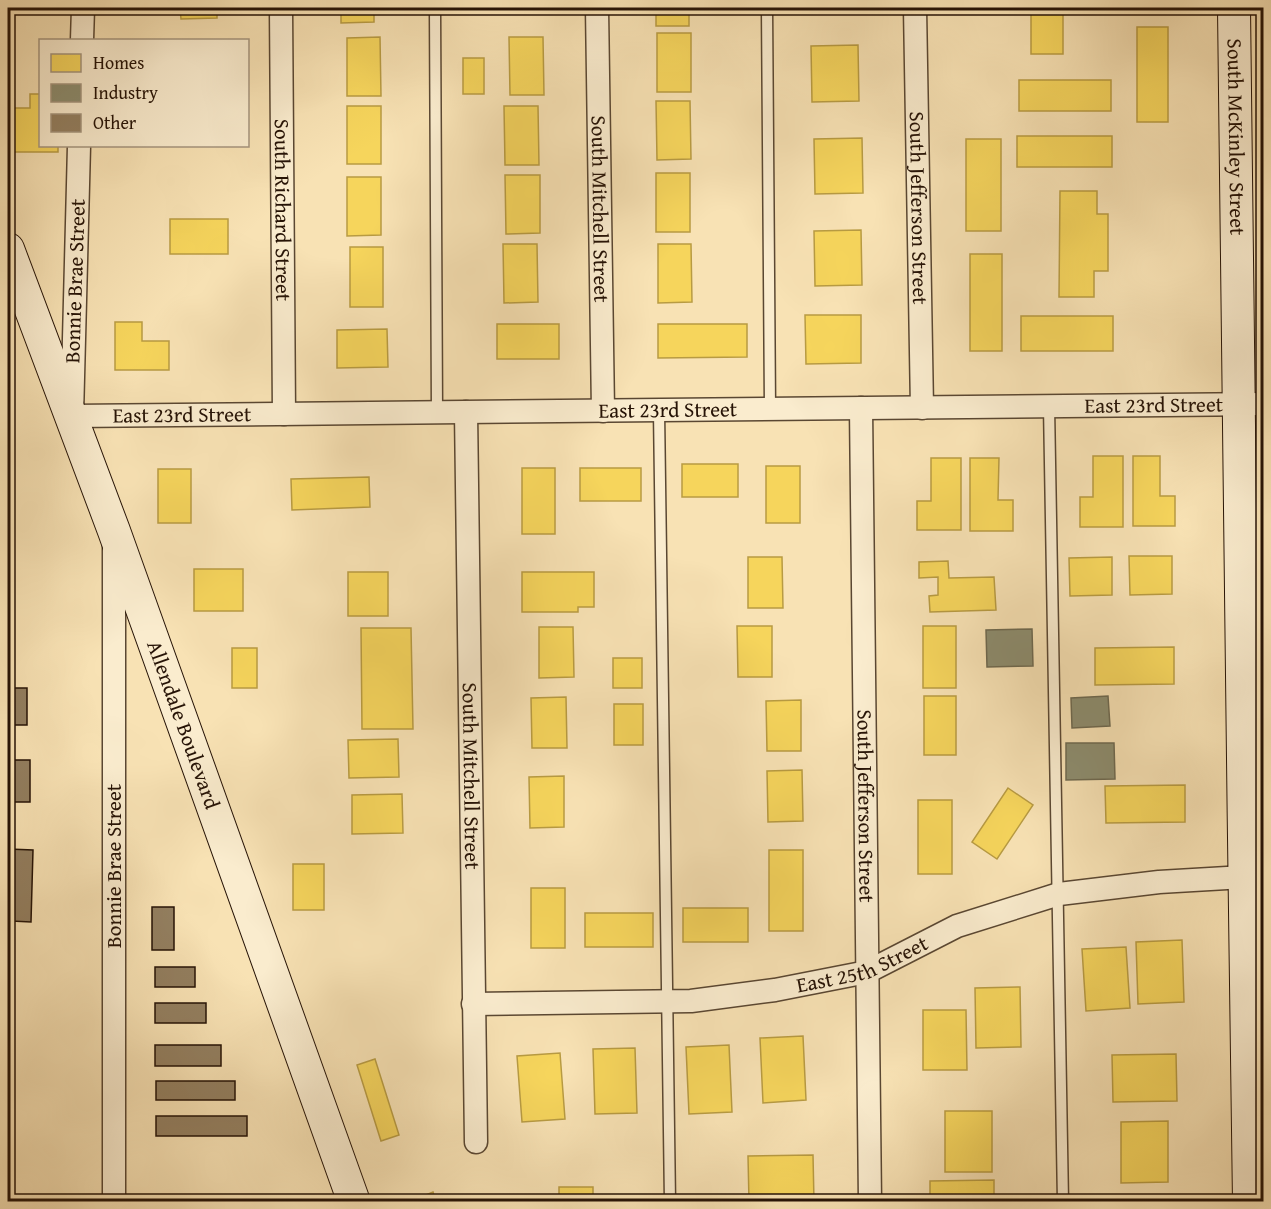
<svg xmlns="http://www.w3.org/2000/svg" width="1271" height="1209" font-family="'Gentium Book Plus',serif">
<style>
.homes{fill:#f6d55c;stroke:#b89b42;stroke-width:1.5}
.industry{fill:#8c8c6e;stroke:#6d684f;stroke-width:1.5}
.building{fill:#937f60;stroke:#261306;stroke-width:1.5}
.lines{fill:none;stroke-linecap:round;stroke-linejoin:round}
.lane-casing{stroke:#5a4732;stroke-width:13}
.street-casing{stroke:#5a4732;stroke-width:25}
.secondary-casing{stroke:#261306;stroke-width:34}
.lane{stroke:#faecce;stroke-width:10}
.street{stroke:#faecce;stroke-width:22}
.secondary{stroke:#faecce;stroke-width:32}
.labels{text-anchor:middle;stroke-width:6;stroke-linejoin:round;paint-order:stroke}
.street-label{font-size:21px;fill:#261306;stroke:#faecce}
</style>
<rect width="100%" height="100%" fill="#f8e2b4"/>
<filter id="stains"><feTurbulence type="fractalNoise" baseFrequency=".00333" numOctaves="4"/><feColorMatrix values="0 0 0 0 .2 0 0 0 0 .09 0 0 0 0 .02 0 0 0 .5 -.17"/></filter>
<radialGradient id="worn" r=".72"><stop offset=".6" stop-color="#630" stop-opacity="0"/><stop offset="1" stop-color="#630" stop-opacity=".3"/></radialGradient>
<g class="homes">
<path d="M180 8H217V18L181 19Z"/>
<path d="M341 8H374V22L341 23Z"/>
<path d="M507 8H541V12L507 13Z"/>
<rect x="656" y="8" width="33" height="18"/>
<rect x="1031" y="8" width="32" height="46"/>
<rect x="1137" y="27" width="31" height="95"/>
<rect x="657" y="33" width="34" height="59"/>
<path d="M380 37 381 96H347V38Z"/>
<path d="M509 37H543L544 95H510Z"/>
<path d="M858 45 859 101 812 102 811 46Z"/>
<rect x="463" y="58" width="21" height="36"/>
<rect x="1019" y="80" width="92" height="31"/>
<path d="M30 94H40V146H58V152H13V108H30Z"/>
<path d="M656 101H690L691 159 657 160Z"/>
<rect x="347" y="106" width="34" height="58"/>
<path d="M504 106H538L539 165H505Z"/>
<rect x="1017" y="136" width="95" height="31"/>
<path d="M862 138 863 193 815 194 814 139Z"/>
<rect x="966" y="139" width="35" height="92"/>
<rect x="656" y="173" width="34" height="59"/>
<path d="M505 175H540V233L506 234Z"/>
<path d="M347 177H381V235L347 236Z"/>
<path d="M1060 191H1097V214H1108V271H1094V297H1059Z"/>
<rect x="170" y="219" width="58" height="35"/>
<path d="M861 230 862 285 815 286 814 231Z"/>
<path d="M503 244H537L538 302 504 303Z"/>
<path d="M658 244H691L692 302 658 303Z"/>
<rect x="350" y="247" width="33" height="60"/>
<rect x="970" y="254" width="32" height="97"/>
<path d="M805 315H861V363L806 364Z"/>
<rect x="1021" y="316" width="92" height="35"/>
<path d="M115 322H142V341H169V370H115Z"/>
<rect x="497" y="324" width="62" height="35"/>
<path d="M658 324H747V357L658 358Z"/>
<path d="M387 329 388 367 337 368V330Z"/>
<path d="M1093 456H1123V527H1080V497H1093Z"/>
<path d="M1133 456H1160V496H1175V526H1133Z"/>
<path d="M931 458H961V530H917V501H931Z"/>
<path d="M970 458H999L998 500H1013V531H970Z"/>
<rect x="682" y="464" width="56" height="33"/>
<rect x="766" y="466" width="34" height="57"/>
<rect x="522" y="468" width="33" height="66"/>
<rect x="580" y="468" width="61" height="33"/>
<rect x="158" y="469" width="33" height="54"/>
<path d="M369 477 370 507 292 510 291 479Z"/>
<path d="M1129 556H1172V594L1130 595Z"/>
<path d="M748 557H782L783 608H748Z"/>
<path d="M1112 557V595L1070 596 1069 558Z"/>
<path d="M948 561 949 578 994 577 996 610 930 612 929 596 938 595V577L919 578V562Z"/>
<rect x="194" y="569" width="49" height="42"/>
<rect x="348" y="572" width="40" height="44"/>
<path d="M522 572H594V607H578V612H522Z"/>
<path d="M737 626H772V677H738Z"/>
<rect x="923" y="626" width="33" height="62"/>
<path d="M539 627H573L574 677 539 678Z"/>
<path d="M361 628H411L413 729H362Z"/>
<path d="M1174 647V684L1095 685V648Z"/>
<rect x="232" y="648" width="25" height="40"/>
<rect x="613" y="658" width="29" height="30"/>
<rect x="924" y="696" width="32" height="59"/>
<path d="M566 697 567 748H532L531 698Z"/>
<path d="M801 700V751H767L766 701Z"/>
<rect x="614" y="704" width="29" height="41"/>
<path d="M398 739 399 777 349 778 348 740Z"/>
<path d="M802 770 803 821 768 822 767 771Z"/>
<path d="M564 776V827L530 828 529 777Z"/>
<path d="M1185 785V822L1106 823 1105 786Z"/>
<path d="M1008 788 1033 805 997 859 972 842Z"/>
<path d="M402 794 403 833 352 834V795Z"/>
<rect x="918" y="800" width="34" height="74"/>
<rect x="769" y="850" width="34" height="81"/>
<rect x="293" y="864" width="31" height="46"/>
<rect x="531" y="888" width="34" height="60"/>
<rect x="683" y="908" width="65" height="34"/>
<rect x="585" y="913" width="68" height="34"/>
<path d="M1182 940 1184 1002 1138 1004 1136 942Z"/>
<path d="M1126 947 1130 1008 1086 1011 1082 949Z"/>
<path d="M1020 987 1021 1047 976 1048 975 988Z"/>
<path d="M923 1010H966L967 1070H923Z"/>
<path d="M803 1036 806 1100 763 1103 760 1038Z"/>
<path d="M729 1045 732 1112 689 1114 686 1047Z"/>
<path d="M635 1048 637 1113 595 1114 593 1049Z"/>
<path d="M560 1053 565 1119 522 1122 517 1056Z"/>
<path d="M1176 1054 1177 1101 1113 1102 1112 1055Z"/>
<path d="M375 1059 399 1135 381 1141 357 1065Z"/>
<rect x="945" y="1111" width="47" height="61"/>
<path d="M1168 1121V1182L1121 1183V1122Z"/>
<path d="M813 1155 814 1202H749L748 1156Z"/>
<path d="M994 1180V1202H930V1181Z"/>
<rect x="559" y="1187" width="34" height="15"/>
<path d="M433 1192 436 1202H409Z"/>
<rect x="1123" y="1199" width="47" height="3"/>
</g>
<g class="industry">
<path d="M1032 629 1033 666 987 667 986 630Z"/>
<path d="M1108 696 1110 726 1072 728 1071 698Z"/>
<path d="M1066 743H1114L1115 779 1066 780Z"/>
</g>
<g class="building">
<rect x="8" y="688" width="19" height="37"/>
<rect x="8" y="760" width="22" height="42"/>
<path d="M8 849 33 850 31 922 11 921V949H8Z"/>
<rect x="152" y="907" width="22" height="43"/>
<rect x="155" y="967" width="40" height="20"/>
<rect x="155" y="1003" width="51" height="20"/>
<rect x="155" y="1045" width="66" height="21"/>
<rect x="156" y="1081" width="79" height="19"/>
<rect x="156" y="1116" width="91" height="20"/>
</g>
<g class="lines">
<defs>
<g id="lane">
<path d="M435 8 437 413"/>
<path d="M767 8 770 409"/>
<path d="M1049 406 1063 1202"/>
<path d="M659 411 670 1202"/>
</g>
<g id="street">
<path id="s1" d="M281 8 284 414"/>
<path id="s2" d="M597 8 603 411"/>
<path id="s3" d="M915 8 922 408"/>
<path d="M82 40 83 8"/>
<path id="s4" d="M79 146 72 416 1264 404"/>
<path id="s5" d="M861 408 870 1202"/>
<path id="s6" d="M466 412 476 1142"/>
<path id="s7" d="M473 1004 691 1001 775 990 867 972 957 926 1059 894 1159 882 1244 877"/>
<path d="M114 1202V547"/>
</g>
<g id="secondary">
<path id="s8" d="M1234 8C1241 405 1242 804 1249 1202"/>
<path id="s9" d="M8 249 114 531 354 1202"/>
</g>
</defs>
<use href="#lane" class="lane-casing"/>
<use href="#street" class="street-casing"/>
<use href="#secondary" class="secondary-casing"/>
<use href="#lane" class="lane"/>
<use href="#street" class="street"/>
<use href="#secondary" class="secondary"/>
</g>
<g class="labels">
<g class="street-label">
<text dy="7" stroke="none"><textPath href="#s8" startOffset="129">South McKinley Street</textPath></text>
<text dy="7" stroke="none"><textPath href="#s3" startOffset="200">South Jefferson Street</textPath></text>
<text dy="7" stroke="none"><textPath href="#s2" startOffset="201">South Mitchell Street</textPath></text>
<text dy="7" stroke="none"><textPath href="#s1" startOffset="202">South Richard Street</textPath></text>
<text transform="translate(75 281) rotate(-88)" y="7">Bonnie Brae Street</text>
<text dy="7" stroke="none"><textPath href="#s4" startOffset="1352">East 23rd Street</textPath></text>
<text dy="7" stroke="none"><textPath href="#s4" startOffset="866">East 23rd Street</textPath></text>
<text dy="7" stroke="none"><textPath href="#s4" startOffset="380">East 23rd Street</textPath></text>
<text dy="7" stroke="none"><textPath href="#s9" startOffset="507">Allendale Boulevard</textPath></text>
<text dy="7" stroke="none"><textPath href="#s6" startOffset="364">South Mitchell Street</textPath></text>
<text dy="7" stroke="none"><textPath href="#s5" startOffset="398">South Jefferson Street</textPath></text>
<text transform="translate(114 866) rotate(-90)" y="7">Bonnie Brae Street</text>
<text dy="7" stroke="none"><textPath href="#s7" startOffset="394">East 25th Street</textPath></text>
</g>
</g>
<rect width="1271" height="1209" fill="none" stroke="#f8e2b4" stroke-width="30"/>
<rect x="9" y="9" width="1253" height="1191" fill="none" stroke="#261306" stroke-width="3"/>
<rect x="15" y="15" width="1241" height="1179" fill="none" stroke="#261306" stroke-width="1.5"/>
<rect x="39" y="39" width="210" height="108" fill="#faecce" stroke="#a5957e" stroke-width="1.5"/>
<rect x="51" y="54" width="30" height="18" fill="#f6d55c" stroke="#a5957e" stroke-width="1.5"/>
<text x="93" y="69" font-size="18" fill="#261306">Homes</text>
<rect x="51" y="84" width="30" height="18" fill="#8c8c6e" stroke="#a5957e" stroke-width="1.5"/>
<text x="93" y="99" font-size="18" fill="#261306">Industry</text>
<rect x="51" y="114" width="30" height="18" fill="#937f60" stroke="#a5957e" stroke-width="1.5"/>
<text x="93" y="129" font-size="18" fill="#261306">Other</text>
<rect width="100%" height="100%" filter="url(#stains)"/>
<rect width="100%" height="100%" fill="url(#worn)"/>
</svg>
